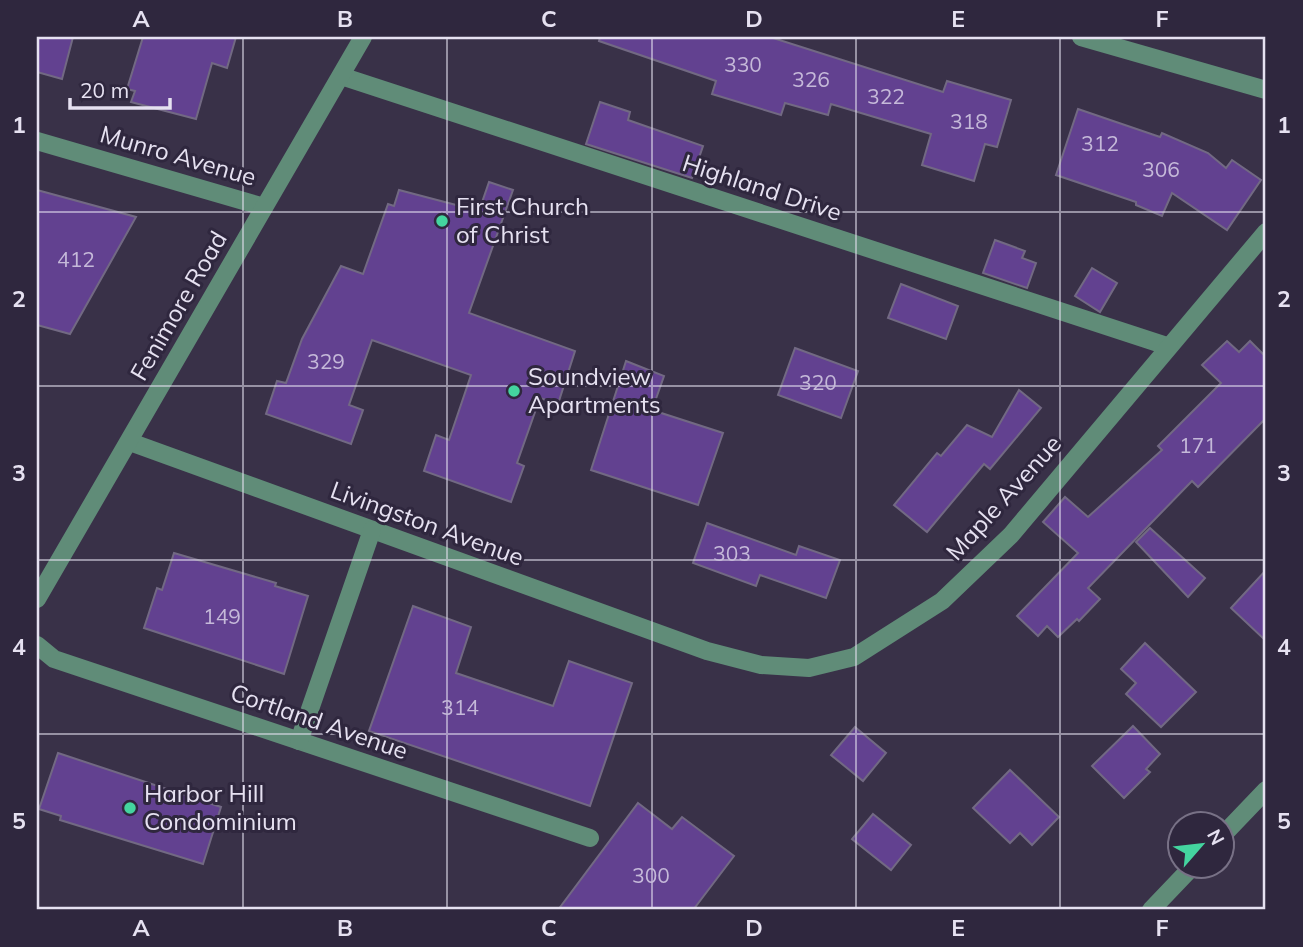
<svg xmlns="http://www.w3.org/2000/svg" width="1303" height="947" font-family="Mulish,sans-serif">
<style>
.building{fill:#624190;stroke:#726983;stroke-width:2}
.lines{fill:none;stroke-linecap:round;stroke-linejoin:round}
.minor{stroke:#608c78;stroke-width:18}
.grid{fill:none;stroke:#e6e1f1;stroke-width:2;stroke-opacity:0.55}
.poi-dot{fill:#44d49f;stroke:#2f273e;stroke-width:2.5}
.labels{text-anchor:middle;stroke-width:6;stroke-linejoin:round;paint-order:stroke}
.number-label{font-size:21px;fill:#c5b9d9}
.street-label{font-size:24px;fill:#e6e1f1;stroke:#2f273e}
.poi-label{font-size:24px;fill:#e6e1f1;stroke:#2f273e;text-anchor:start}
.neatline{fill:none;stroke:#e6e1f1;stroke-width:2.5}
.grid-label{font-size:23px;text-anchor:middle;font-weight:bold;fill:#e6e1f1}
</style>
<rect width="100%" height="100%" fill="#393148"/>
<g class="building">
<path d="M37 37H73L62 79 37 72Z"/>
<path d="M143 37H236L227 68 212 63 196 119 131 102 135 91 127 89Z"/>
<path d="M600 37H770L943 92 947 81 1011 100 997 147 985 144 974 181 922 165 931 134 831 104 828 115 785 103 781 115 712 94 716 81 599 41Z"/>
<path d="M600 102 630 112 628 120 703 146 692 178 586 144Z"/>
<path d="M1078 109 1160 137 1162 133 1208 153 1226 168 1232 160 1261 180 1227 230 1172 193 1162 216 1136 205V202L1056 175Z"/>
<path d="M489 182 513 190 469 313 575 351 558 404 540 398 517 463 524 466 511 502 424 471 436 435 449 440 471 375 372 340 349 405 363 410 351 444 266 414 277 381 286 383 302 339 341 266 363 274 388 204 394 206 399 190 479 211Z"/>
<path d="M37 190 136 217 70 334 37 325Z"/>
<path d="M995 240 1025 251 1022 258 1036 263 1027 288 983 273Z"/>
<path d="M1092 268 1117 283 1100 312 1075 296Z"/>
<path d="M901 284 958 306 946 339 888 318Z"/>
<path d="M1227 341 1239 352 1250 341 1266 357V418L1198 487 1192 481 1088 588 1100 599 1079 621 1077 619 1058 637 1047 626 1038 636 1017 616 1078 553 1043 522 1065 497 1088 517 1162 450 1158 446 1221 383 1202 365Z"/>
<path d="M795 348 858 371 841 418 778 395Z"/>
<path d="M626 361 664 376 652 410 723 433 698 505 591 470Z"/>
<path d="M1019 390 1041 408 990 469 984 464 927 532 894 505 937 453 941 456 967 425 992 437Z"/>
<path d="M707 523 796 555 799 546 840 560 826 598 760 575 756 586 693 563Z"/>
<path d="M1150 528 1205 578 1188 597 1136 542Z"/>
<path d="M174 553 276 583 275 586 308 596 284 674 144 628 157 588 162 590Z"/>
<path d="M1266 570V641L1231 608Z"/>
<path d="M413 606 471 627 456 673 553 706 569 661 632 683 590 806 369 731Z"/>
<path d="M1145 643 1196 692 1161 727 1126 694 1136 683 1121 669Z"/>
<path d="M1133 726 1160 754 1146 769 1150 772 1124 798 1092 766Z"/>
<path d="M855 727 886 753 863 781 831 755Z"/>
<path d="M58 753 221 807 203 864 60 820 61 816 39 809Z"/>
<path d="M1010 770 1059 817 1032 845 1020 833 1010 843 973 808Z"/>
<path d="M638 803 672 829 682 817 734 856 693 910H558Z"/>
<path d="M873 814 911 845 891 870 852 839Z"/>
</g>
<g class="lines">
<g class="minor">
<path d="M1081 37 1266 90"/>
<path d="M341 76 1167 346"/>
<path d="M37 141 264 207"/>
<path d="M130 442 707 651 761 665 809 668 854 657 942 601 1011 535 1266 232"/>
<path d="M37 599 363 37"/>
<path d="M37 645 54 659 590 838"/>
<path d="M299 741 372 530"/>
<path d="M1222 836 1266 790"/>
<path d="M1151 910 1193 866"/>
</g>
</g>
<path class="grid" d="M243 37V910M447 37V910M652 37V910M856 37V910M1060 37V910M37 212H1266M37 386H1266M37 560H1266M37 734H1266"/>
<g class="poi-dot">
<circle cx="442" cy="221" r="7"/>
<circle cx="514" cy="391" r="7"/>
<circle cx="130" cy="808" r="7"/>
</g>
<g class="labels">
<g class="number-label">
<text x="743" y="72">330</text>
<text x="811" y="87">326</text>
<text x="886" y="104">322</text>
<text x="969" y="129">318</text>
<text x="1100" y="151">312</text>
<text x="1161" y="177">306</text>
<text x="76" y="267">412</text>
<text x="326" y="369">329</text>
<text x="818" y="390">320</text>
<text x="1198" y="453">171</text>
<text x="732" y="561">303</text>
<text x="222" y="624">149</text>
<text x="460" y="715">314</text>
<text x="651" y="883">300</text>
</g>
<g class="street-label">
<text transform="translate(178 156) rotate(16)" y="8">Munro Avenue</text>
<text transform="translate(762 188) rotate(18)" y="8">Highland Drive</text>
<text transform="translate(179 306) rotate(-60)" y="8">Fenimore Road</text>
<text transform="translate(1004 498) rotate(-48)" y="8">Maple Avenue</text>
<text transform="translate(427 524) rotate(20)" y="8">Livingston Avenue</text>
<text transform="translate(319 722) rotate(19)" y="8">Cortland Avenue</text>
</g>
<g class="poi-label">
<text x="456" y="215">First Church<tspan x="456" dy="28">of Christ</tspan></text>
<text x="528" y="385">Soundview<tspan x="528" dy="28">Apartments</tspan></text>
<text x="144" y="802">Harbor Hill<tspan x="144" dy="28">Condominium</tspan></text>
</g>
</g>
<rect width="1303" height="947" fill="none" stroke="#2f273e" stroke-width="77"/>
<g transform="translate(1201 845) rotate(62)"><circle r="33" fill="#2f273e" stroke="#787186" stroke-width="2"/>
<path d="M0-5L12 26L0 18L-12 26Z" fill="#44d49f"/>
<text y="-10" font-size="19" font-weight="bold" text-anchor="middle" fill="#e6e1f1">N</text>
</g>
<path d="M70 98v10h100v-10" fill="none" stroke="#e6e1f1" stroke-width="3.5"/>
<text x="80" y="98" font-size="21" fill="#e6e1f1" stroke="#2f273e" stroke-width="5" paint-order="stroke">20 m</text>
<rect x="38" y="38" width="1226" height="870" class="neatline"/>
<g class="grid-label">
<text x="141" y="27">A</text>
<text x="345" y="27">B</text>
<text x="549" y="27">C</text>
<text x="754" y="27">D</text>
<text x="958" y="27">E</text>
<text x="1162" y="27">F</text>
<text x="19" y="133">1</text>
<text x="1284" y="133">1</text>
<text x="19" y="307">2</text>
<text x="1284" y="307">2</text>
<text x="19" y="481">3</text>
<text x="1284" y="481">3</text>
<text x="19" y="655">4</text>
<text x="1284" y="655">4</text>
<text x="19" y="829">5</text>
<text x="1284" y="829">5</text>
<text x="141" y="936">A</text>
<text x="345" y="936">B</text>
<text x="549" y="936">C</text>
<text x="754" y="936">D</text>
<text x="958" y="936">E</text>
<text x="1162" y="936">F</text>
</g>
</svg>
